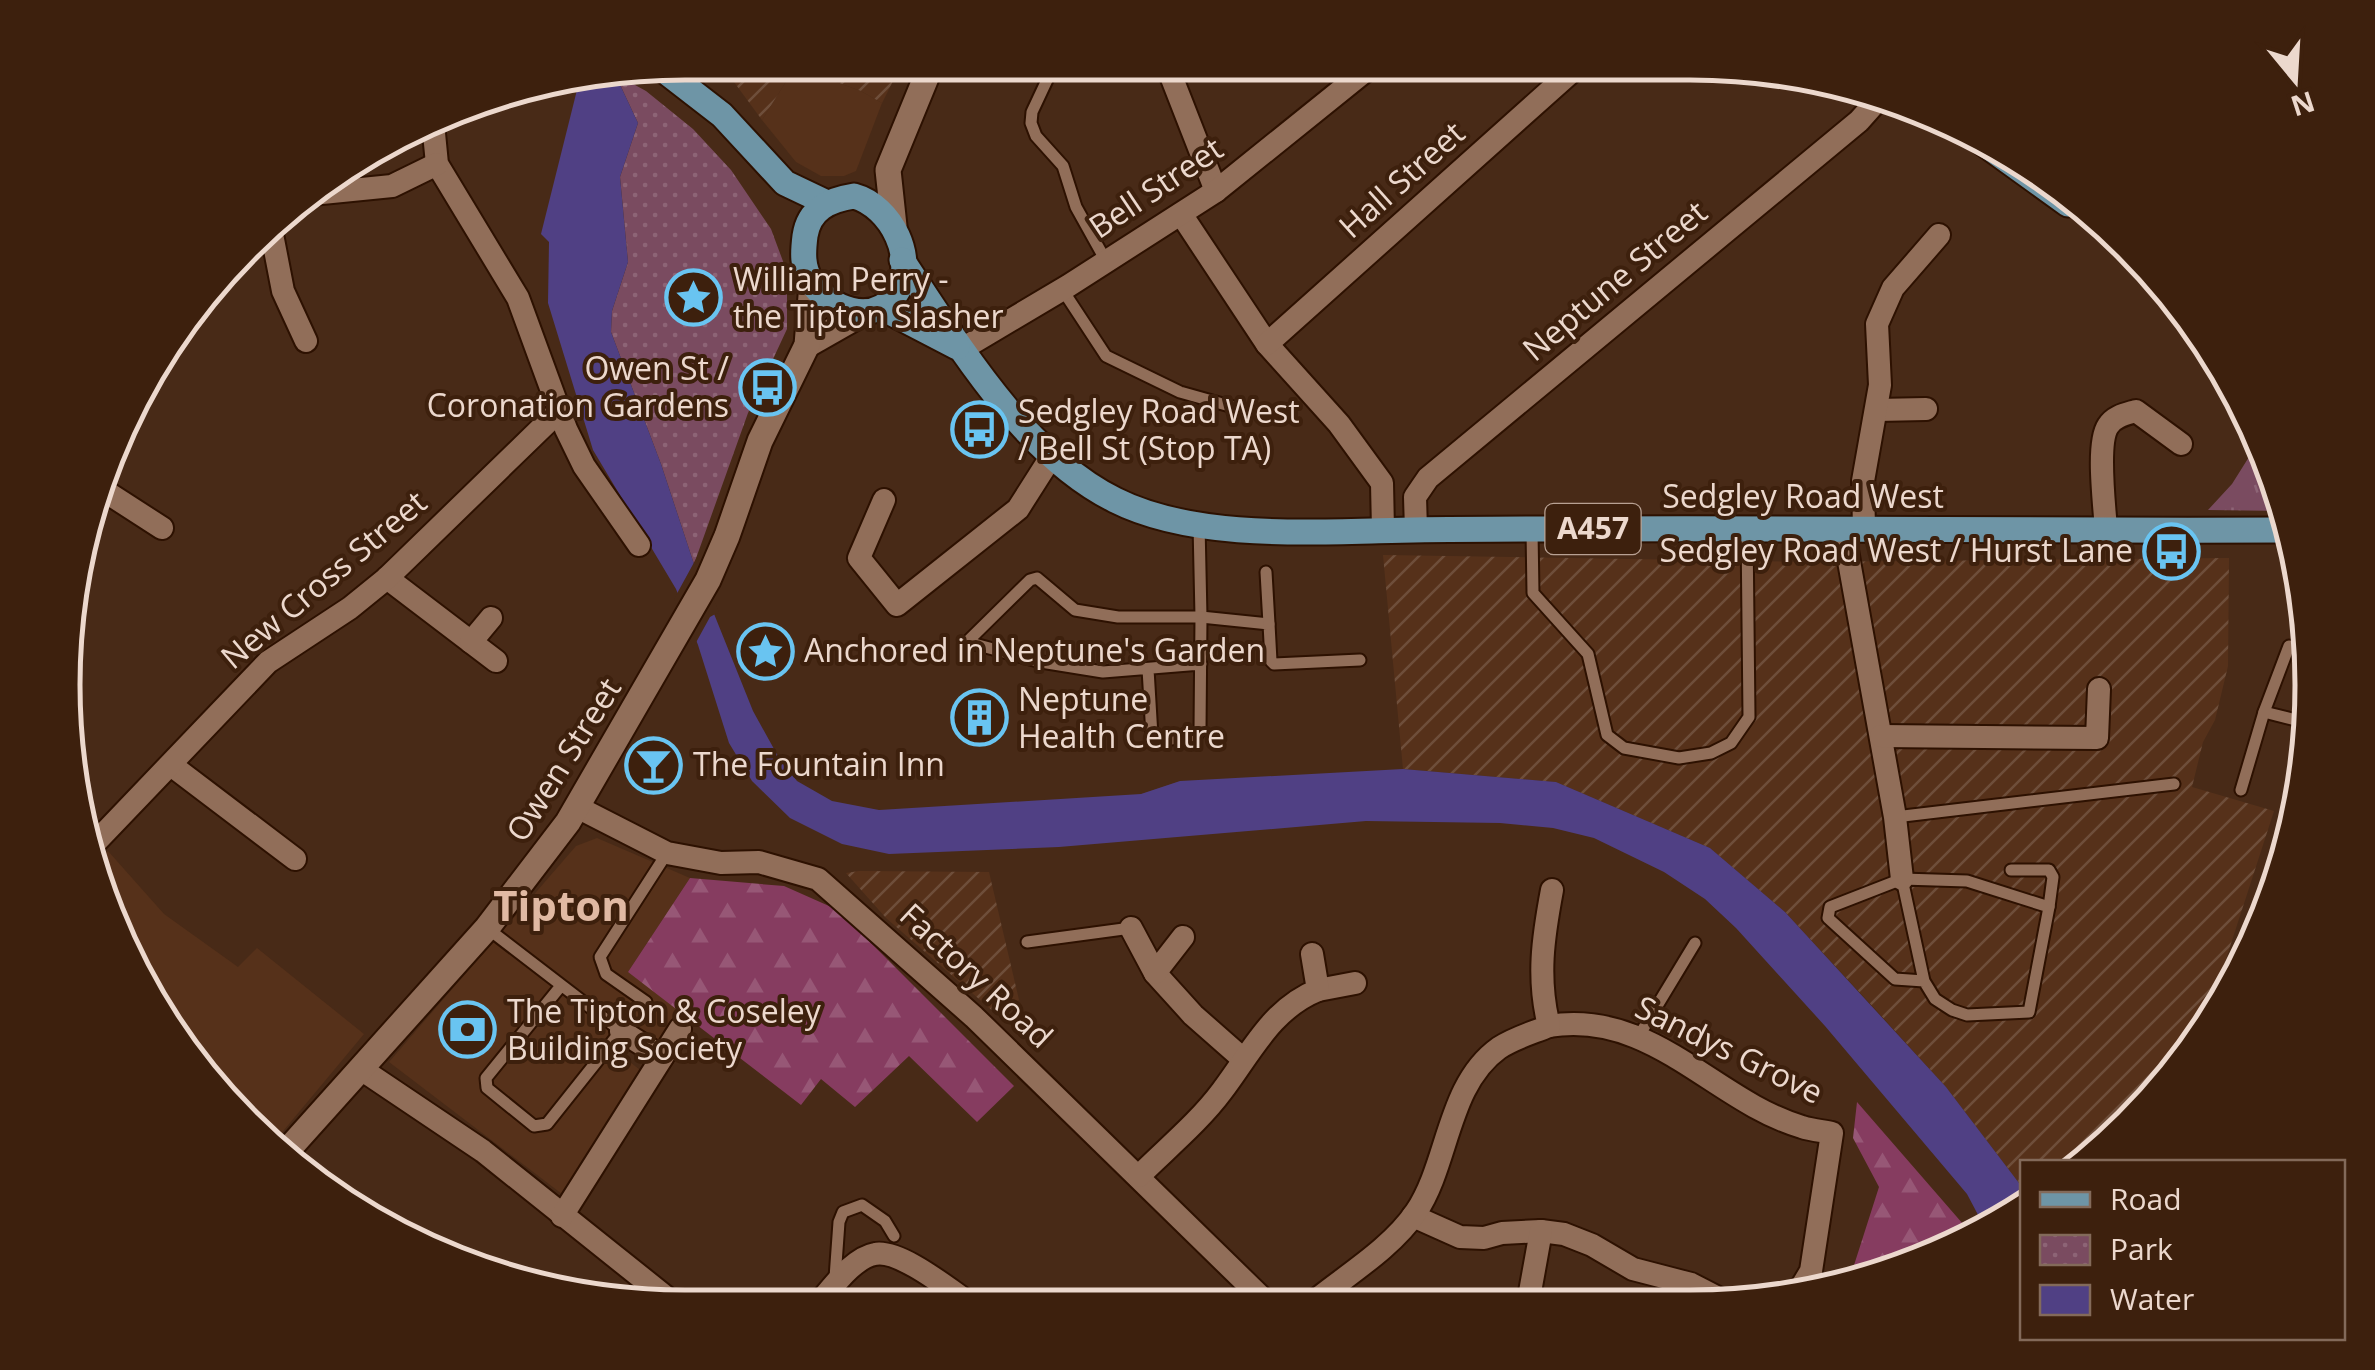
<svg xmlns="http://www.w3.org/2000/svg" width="2375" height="1370" font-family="'Open Sans',sans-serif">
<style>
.built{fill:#56311a}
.industrial{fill:url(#industrial-furrows)}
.grass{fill:url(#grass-tufts)}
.forest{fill:url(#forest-firs)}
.park{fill:url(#park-dots)}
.water{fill:#504084}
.pier{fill:#482a17}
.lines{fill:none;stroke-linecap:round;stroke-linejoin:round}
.service-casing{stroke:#2d1101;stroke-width:15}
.minor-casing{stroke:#2d1101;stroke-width:26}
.secondary-casing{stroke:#2d1101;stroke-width:29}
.primary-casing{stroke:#2d1101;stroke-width:29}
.service{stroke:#916e59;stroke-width:11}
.minor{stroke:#916e59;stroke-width:22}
.secondary{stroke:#916e59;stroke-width:25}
.primary{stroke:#6e95a6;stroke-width:25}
.labels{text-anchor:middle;stroke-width:8;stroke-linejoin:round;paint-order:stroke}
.shield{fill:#3d200d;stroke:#b8a193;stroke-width:2.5}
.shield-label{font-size:30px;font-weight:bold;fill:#ecd8cd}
.street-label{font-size:32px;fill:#ecd8cd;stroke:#3d200d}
.poi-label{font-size:32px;fill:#ecd8cd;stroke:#3d200d;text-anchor:start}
.district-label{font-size:42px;font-weight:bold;fill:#e0b9a3;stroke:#3d200d}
.rim{fill:none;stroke:#ecd8cd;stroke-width:5}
</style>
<defs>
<pattern id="industrial-furrows" width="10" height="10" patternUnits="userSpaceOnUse" patternTransform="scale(2.5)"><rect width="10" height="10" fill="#56311a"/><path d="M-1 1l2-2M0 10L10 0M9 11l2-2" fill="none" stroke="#6e4e3a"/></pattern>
<pattern id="grass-tufts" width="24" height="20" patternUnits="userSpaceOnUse" patternTransform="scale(2.5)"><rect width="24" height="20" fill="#7a4b60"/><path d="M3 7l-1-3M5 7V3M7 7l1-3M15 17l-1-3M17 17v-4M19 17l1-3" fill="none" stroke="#8d6476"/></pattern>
<pattern id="forest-firs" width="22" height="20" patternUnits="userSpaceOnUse" patternTransform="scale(2.5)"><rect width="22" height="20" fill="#863c60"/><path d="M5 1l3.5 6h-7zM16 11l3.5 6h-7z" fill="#975776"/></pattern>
<pattern id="park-dots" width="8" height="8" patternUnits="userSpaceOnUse" patternTransform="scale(2.5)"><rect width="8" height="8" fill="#7a4b60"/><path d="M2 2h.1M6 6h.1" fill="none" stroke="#8d6476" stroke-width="1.8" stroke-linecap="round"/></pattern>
</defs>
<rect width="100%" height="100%" fill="#482a17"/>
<g class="built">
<path d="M795 67 861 91 882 103 856 171 844 176H821L796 162 762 120Z"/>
<path d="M597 838 690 878 628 972 681 1010 660 1042 635 1028 615 1050 640 1070 562 1194 389 1062 576 846Z"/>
<path d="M108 851 164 914 238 967 257 948 364 1034 274 1142 217 1095 110 923 96 863Z"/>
</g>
<g class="industrial">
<path d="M720 63H902L882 103 861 91 795 67 762 120Z"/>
<path d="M1383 555 1808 562 2229 558 2228 666 2215 720 2203 742 2192 787 2274 811 2225 962 2217 1012 2131 1125 2085 1162H2022V1187L1946 1087 1876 1010 1785 912 1710 848 1556 782 1403 769Z"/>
<path d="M859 871 989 872 1019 1000 995 1013 886 918 846 873Z"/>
</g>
<path class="grass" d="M2254 449 2285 511 2208 510 2232 484Z"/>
<g class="forest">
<path d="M690 878 784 886 838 910 1014 1086 977 1122 909 1056 855 1107 821 1079 801 1105 628 972Z"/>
<path d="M1857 1102 1963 1224 1969 1236 1891 1274 1848 1284 1879 1187 1853 1138Z"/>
</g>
<path class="park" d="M615 74 646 91 693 129 731 170 771 229 787 272V329L748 413 694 564 661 464 611 332 612 311 628 262 620 177 638 123Z"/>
<path class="water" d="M615 74 638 123 620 177 628 262 612 311 611 332 661 464 694 564 753 711 779 758 797 781 832 801 879 810 1141 794 1180 781 1403 769 1556 782 1710 848 1785 912 1946 1087 2022 1187V1209L1985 1228 1967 1194 1825 1026 1736 928 1705 899 1664 872 1594 838 1553 828 1500 823 1366 821 1059 847 889 854 842 844 790 818 752 781 729 743 698 645 676 589 593 450 548 303 549 242 541 234 579 82Z"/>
<path class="pier" d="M697 557 719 612 710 617 693 648 674 599Z"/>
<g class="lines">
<defs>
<g id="service">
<path d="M1055 63 1032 112 1031 123 1036 136 1063 166 1076 207 1106 261"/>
<path d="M1062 289 1106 356 1180 392 1244 410"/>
<path d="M1199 524 1201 617 1269 624 1271 661 1274 664 1360 660"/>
<path d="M1532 531 1533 593 1588 654 1607 735 1624 748 1679 758 1711 753 1731 743 1749 717 1747 528"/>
<path d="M1266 572 1269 624"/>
<path d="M1148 669 1152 736 1158 741 1197 735 1200 730 1201 617H1118L1075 610 1037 578 1030 580 967 642 1041 662 1103 672 1201 664"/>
<path d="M2264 712 2304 722"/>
<path d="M2241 790 2264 712 2289 646"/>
<path d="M1895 817 2174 784"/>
<path d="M2011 870H2049L2053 877 2049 907"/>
<path d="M1902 879 1924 981 1935 999 1952 1010 1967 1015 2029 1012 2049 907 1967 881 1902 879 1830 907 1828 918 1895 979 1924 981"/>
<path d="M487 928 621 1031 547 1124 534 1126 487 1088 486 1078 560 987"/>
<path d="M1027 942 1131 928"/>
<path d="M646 1002 606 974 600 957 667 853"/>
<path d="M1637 1039 1695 943"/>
<path d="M835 1278 839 1222 843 1212 862 1205 885 1221 894 1236"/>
</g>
<g id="minor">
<path d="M1166 63 1216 191"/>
<path d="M433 123 437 164 518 298 566 429 584 466 639 545"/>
<path d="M302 195 392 186 437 164"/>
<path d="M1181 214 1267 344 1339 424 1382 483 1383 530"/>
<path d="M271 229 283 291 306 341"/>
<path d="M1267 344 1580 64"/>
<path d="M962 349 1068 286 1216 191 1375 63"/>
<path d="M1877 410 1926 409"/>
<path d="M100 488 162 528"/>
<path d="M884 500 859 558 897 605 1018 509 1051 457"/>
<path d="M1843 528 1895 817 1902 879"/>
<path d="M1864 529 1863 481 1880 385 1877 324 1893 288 1939 235"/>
<path d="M1416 530 1415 497 1428 478 1859 121 1883 94"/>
<path d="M2106 531C2105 508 2096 444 2108 426 2114 416 2126 414 2136 411L2181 444"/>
<path d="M387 578 496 661"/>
<path d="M471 642 491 618"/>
<path d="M1881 736 2097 738 2099 689"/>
<path d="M171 765 295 859"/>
<path d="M577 807 667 853 721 863 759 862 818 879 974 1017 1268 1304"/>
<path d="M92 846 268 662 350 608 387 578 560 410"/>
<path d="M1131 928 1155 973 1193 1015 1243 1059"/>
<path d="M1155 973 1183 937"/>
<path d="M1318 990 1355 983"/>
<path d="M1549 1026C1652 1009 1714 1101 1802 1127 1811 1130 1822 1131 1832 1133L1811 1271 1796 1296"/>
<path d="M621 1031 662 1057"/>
<path d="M361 1069 483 1151 677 1306"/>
<path d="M1139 1176C1166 1149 1199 1122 1222 1091 1251 1053 1271 1009 1318 990L1312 954"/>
<path d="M562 1216 680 1029"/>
<path d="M1413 1216 1460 1237 1484 1238 1502 1233 1541 1231 1564 1234 1592 1245 1633 1269 1691 1284 1726 1302"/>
<path d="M1528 1303 1541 1231"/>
<path d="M1311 1304C1345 1276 1391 1249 1416 1212 1449 1163 1447 1085 1499 1048 1514 1038 1532 1033 1549 1026 1537 978 1543 938 1552 890"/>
<path d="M816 1306C831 1290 852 1258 875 1254 900 1249 951 1291 972 1305"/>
</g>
<g id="secondary">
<path d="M894 226 888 170 932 63"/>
<path d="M807 345 865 312"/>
<path d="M286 1152 487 928 568 822 708 580 727 536 760 441 807 345 812 284"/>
</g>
<g id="primary">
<path d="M660 67 722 115 785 183 827 203"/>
<path d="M1964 129 2068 204"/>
<path d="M854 196C891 206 919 260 895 295 873 326 828 309 811 281 802 267 803 252 805 236 809 209 829 200 854 196Z"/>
<path d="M902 260C958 344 1023 454 1115 500 1198 542 1324 531 1414 530 1470 529 1525 529 1581 529 1818 528 2055 531 2292 530"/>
<path d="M882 308 957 347"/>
</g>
</defs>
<use href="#service" class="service-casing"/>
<use href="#minor" class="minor-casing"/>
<use href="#secondary" class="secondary-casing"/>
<use href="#primary" class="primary-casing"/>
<use href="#service" class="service"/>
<use href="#minor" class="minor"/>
<use href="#secondary" class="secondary"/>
<use href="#primary" class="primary"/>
</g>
<defs>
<symbol id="sight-ring" viewBox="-11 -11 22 22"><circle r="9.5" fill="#3d200d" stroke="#69c4f1" stroke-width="1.5"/><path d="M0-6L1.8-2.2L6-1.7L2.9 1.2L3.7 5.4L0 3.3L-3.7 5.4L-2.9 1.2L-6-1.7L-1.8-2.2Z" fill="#69c4f1"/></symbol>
<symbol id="bus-ring" viewBox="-11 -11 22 22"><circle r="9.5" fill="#3d200d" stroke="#69c4f1" stroke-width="1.5"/><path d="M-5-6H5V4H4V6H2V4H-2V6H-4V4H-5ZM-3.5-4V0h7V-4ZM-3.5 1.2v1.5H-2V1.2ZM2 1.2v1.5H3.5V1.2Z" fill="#69c4f1"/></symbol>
<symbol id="building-ring" viewBox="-11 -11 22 22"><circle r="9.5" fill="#3d200d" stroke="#69c4f1" stroke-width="1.5"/><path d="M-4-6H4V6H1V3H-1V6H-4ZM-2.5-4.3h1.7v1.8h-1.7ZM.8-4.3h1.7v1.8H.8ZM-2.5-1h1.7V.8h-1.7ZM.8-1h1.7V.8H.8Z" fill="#69c4f1"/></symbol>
<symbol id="bar-ring" viewBox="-11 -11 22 22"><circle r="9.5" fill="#3d200d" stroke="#69c4f1" stroke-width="1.5"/><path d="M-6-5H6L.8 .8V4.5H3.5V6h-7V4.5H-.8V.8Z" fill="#69c4f1"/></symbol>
<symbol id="bank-ring" viewBox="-11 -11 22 22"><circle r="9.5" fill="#3d200d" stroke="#69c4f1" stroke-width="1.5"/><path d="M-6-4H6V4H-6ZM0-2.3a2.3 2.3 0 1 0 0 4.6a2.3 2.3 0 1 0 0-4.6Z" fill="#69c4f1"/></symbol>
</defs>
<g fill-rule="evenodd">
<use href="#sight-ring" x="662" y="266" width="63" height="63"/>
<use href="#bus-ring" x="736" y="356" width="63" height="63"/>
<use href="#bus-ring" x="948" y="398" width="63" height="63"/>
<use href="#bus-ring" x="2140" y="520" width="63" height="63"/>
<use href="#sight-ring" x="734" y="620" width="63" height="63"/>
<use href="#building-ring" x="948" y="686" width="63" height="63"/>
<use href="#bar-ring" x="622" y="734" width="63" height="63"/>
<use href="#bank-ring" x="436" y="998" width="63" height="63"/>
</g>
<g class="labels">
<rect class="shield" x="1545.5" y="504" width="95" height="50" rx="8"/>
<g class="shield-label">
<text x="1593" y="539">A457</text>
</g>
<g class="street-label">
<text transform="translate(1402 180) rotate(-42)" y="11">Hall Street</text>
<text transform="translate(1156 188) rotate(-34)" y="11">Bell Street</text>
<text transform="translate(1615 281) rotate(-40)" y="11">Neptune Street</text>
<text x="1803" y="508">Sedgley Road West</text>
<text transform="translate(324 580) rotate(-40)" y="11">New Cross Street</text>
<text transform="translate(564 760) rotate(-58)" y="11">Owen Street</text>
<text transform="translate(976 976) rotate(43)" y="11">Factory Road</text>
<text transform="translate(1729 1050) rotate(26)" y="11">Sandys Grove</text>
</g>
<g class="poi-label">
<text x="733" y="291">William Perry -<tspan x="733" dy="37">the Tipton Slasher</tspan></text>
<text x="729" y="380" text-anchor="end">Owen St /<tspan x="729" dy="37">Coronation Gardens</tspan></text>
<text x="1018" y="423">Sedgley Road West<tspan x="1018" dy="37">/ Bell St (Stop TA)</tspan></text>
<text x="2133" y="562" text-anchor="end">Sedgley Road West / Hurst Lane</text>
<text x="804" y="662">Anchored in Neptune's Garden</text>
<text x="1018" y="711">Neptune<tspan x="1018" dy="37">Health Centre</tspan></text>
<text x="693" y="776">The Fountain Inn</text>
<text x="507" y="1023">The Tipton &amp; Coseley<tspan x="507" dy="37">Building Society</tspan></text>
</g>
<g class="district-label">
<text x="561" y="921">Tipton</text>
</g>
</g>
<path d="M0 0H2375V1370H0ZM685 80H1690A605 605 0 0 1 2295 685V685A605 605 0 0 1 1690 1290H685A605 605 0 0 1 80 685V685A605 605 0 0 1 685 80Z" fill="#3d200d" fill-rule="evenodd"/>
<path class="rim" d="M685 80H1690A605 605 0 0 1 2295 685V685A605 605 0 0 1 1690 1290H685A605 605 0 0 1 80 685V685A605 605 0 0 1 685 80Z"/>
<rect x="2020" y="1160" width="325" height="180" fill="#3d200d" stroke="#836a5a" stroke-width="2.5"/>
<rect x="2040" y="1192" width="50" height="15" fill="#6e95a6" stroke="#836a5a" stroke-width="2.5"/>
<text x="2110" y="1210" font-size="30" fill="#ecd8cd">Road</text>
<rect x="2040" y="1235" width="50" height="30" fill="url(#park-dots)" stroke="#836a5a" stroke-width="2.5"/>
<text x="2110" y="1260" font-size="30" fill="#ecd8cd">Park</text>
<rect x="2040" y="1285" width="50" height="30" fill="#504084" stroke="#836a5a" stroke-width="2.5"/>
<text x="2110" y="1310" font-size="30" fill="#ecd8cd">Water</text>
<g transform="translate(2295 80) rotate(162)" stroke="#3d200d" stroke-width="8" paint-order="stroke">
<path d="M0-8L18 38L0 25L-18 38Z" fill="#ecd8cd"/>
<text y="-15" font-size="28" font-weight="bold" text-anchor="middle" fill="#ecd8cd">N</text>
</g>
</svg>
